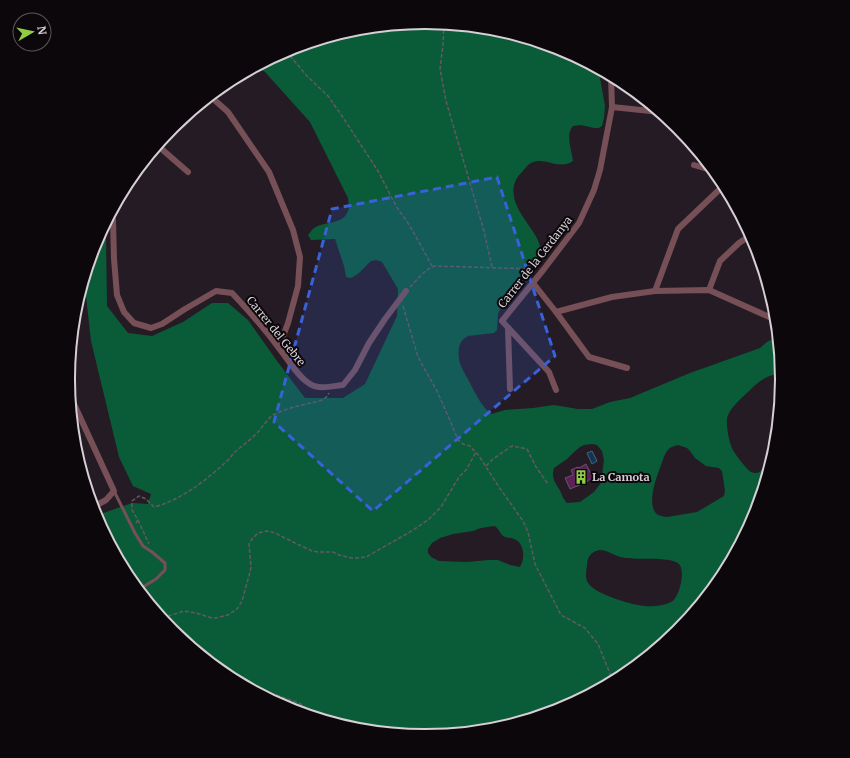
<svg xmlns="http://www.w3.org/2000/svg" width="850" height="758" font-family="Merriweather,serif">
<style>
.forest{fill:#0a5c39;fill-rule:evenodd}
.water{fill:#0e3755;stroke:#4a657b}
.building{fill:#5c215b;stroke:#615661}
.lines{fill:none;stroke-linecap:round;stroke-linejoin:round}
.path{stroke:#625961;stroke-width:1.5;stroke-dasharray:4 2;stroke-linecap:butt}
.lane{stroke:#765056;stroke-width:3}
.street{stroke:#765056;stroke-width:6}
.marked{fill:#3961d8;fill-opacity:0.2;stroke:#3961d8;stroke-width:3;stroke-dasharray:8 5;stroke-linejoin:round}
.labels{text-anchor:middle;stroke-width:4;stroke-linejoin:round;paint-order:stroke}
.street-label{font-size:11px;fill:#d6cfd5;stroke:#0b070b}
.poi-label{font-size:11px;font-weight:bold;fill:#d6cfd5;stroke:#0b070b;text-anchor:start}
.rim{fill:none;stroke:#d6cfd5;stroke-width:2}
</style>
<rect width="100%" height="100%" fill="#251b24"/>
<path class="forest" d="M425 22 495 29 562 49 575 57 579 60 596 67 600 78 605 106 604 118 602 126 599 128H594L581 125 573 126C565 134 572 151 573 161 558 171 545 156 531 163 527 165 525 169 522 172 518 176 516 179 514 185 508 214 549 236 539 258L520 280 513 291 503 303 498 314 497 330 494 333 468 336C463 339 460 342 459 348 457 364 463 369 470 383 475 393 482 407 491 414L495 413 505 410 533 408 554 405 578 409H592L610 402 630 398 690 373 760 348 767 342 778 336 781 374C768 374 759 381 750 390 742 398 730 407 727 418 726 425 729 442 732 448 734 453 747 470 751 472 753 473 756 473 757 473 764 471 771 458 774 452L755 516 722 578 677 632 623 676 561 709 494 729 425 736 355 729 288 709 226 676 172 631 128 577 95 516 132 503 148 504 151 494 133 486 119 457 91 341 84 278 95 242 104 227 106 238 107 306 128 333 152 336 183 322 212 303H228L248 320 277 361 305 398H343L365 384 397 316 398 289 382 262 376 260 371 261C364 267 360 274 351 278L346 277 344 266 335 239C327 239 319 240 311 240L308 235C309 234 311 231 312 230 321 220 343 226 348 211 350 207 348 202 348 198L310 122 265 72 256 66 289 49 356 29ZM592 444 597 445 602 451 604 460 601 483 594 492 580 502 567 503C563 499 562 494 559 489 555 482 551 477 554 468L567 459 573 453 580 447 584 445ZM678 445 687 448 690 451 695 458 706 466 719 468 722 471 725 491 724 496 697 512 667 517C665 517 661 516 658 515 645 506 657 476 661 465 663 460 664 455 667 451 670 447 674 446 678 445ZM494 526C499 528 499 532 502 535 506 539 511 537 514 539 525 543 525 559 520 567L510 565 498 560H489L467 562 439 561 431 557 428 553V549L432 543 440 538 453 534 473 531 481 528ZM599 550C609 550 615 557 625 558 637 560 671 556 679 564 686 571 679 599 671 602 661 607 648 607 638 605 626 603 594 593 588 583 585 578 586 571 587 565 587 557 591 552 599 550Z"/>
<path class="water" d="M592 451 597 461 592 464 587 453Z"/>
<path class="building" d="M586 464 593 478 587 481V482L570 489 565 478 573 475 571 470 578 467 579 468Z"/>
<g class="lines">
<g class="path">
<path d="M444 24 443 45 440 69 446 101 484 231 492 267"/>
<path d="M286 51 307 76 328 96 342 116 378 171 396 206 410 226 432 266"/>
<path d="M410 287C417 280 426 268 435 266L536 269"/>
<path d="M403 306 418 357 438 393 451 423 458 440 463 444 470 446 479 456 499 487 523 521 528 532 535 564 561 615 585 628 598 644 613 681"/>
<path d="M486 466 493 459 512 446 527 449 536 467 548 484"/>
<path d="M138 520 149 544"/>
<path d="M136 523 138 520 132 510V501L139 496 146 499 154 507C181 500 205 481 226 462 230 459 232 454 236 451 242 446 249 441 255 435 262 429 265 421 273 415 282 410 301 405 311 403 315 402 322 401 325 398 327 397 328 395 329 393"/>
<path d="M162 618 184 611 196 613 212 618H216L228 615 237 609 239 606 242 601 250 572 251 567 249 544 252 539 258 533 267 531 275 533 293 542 312 551 318 552H333L339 555 351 558H357L366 557 410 532 428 520 441 507 459 477 466 470 476 452"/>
<path d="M226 675 241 680 263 690 296 702 301 704 315 717"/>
</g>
<path class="lane" d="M114 491 135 533 143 546 152 552 165 563V570L156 579 138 590"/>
<g class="street">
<path d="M210 96 228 112 269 172 293 230 300 257 298 286 288 323 279 347"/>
<path d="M612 107 660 112"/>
<path d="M157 145 188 172"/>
<path d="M694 165 714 171"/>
<path d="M111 212 113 220 114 259 117 295 124 312 134 323 151 328 162 324 185 309 216 291 232 293C248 310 264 328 278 347 288 359 297 376 310 384 319 390 333 386 343 385L355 370 369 343 385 319 406 291"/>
<path d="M533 283 556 312 589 357 627 368"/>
<path d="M709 290 720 261 739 243 751 235"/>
<path d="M655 291 678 229 721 188 720 178"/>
<path d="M556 312 612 297 655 291 709 290 776 320"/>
<path d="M508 328 510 389"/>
<path d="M556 390 549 372 502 321 544 269 579 223 594 190 600 170 612 107 611 75"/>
<path d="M69 393 114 491 106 500 93 507"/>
</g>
</g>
<path class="marked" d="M497 177 555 356 373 511 274 422 332 209Z"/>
<defs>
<symbol id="building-bare" viewBox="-9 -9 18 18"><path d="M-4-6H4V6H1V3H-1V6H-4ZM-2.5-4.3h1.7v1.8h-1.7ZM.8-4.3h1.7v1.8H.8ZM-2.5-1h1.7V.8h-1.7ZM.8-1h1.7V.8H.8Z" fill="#8fcd42" stroke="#0b070b" stroke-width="2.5" paint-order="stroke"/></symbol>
</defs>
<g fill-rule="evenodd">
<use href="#building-bare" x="571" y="467" width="20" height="20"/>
</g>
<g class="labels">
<g class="street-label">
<text transform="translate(535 262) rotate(-52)" y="4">Carrer de la Cerdanya</text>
<text transform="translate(276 331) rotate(51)" y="4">Carrer del Gebre</text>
</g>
<g class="poi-label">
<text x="592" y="481">La Camota</text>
</g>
</g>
<path d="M0 0H850V758H0ZM75 379a350 350 0 1 1 700 0a350 350 0 1 1-700 0Z" fill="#0b070b" fill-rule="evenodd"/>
<path class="rim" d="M75 379a350 350 0 1 1 700 0a350 350 0 1 1-700 0Z"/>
<g transform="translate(32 32) rotate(81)"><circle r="19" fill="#0b070b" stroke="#5c575c"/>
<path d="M0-3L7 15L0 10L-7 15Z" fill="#8fcd42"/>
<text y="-6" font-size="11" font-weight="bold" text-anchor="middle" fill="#d6cfd5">N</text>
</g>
</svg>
